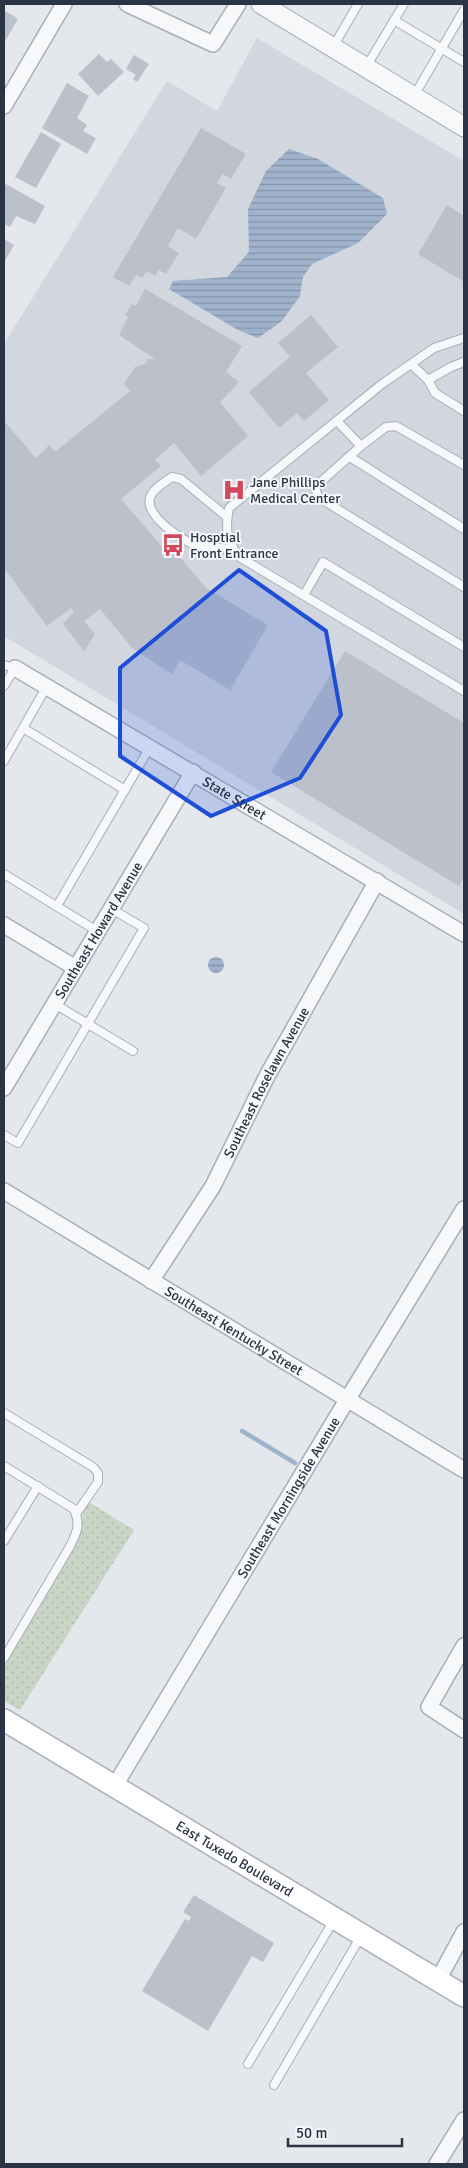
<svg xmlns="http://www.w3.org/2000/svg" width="468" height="2168" font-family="Signika,sans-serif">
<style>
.built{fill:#d2d6de}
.grass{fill:url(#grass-dots)}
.water{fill:url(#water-rules)}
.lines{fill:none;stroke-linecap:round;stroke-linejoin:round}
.stream{stroke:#9fb4cc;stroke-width:4.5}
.building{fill:#bbc0ca}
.service-casing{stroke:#a9aeb7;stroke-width:10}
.minor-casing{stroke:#a9aeb7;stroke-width:18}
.tertiary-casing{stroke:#a9aeb7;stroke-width:21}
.secondary-casing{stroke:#a9aeb7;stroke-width:24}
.service{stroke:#f7f8fa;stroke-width:8}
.minor{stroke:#f7f8fa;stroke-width:15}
.tertiary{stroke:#f7f8fa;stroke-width:19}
.secondary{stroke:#fff;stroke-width:21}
.marked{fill:#1d4ed8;fill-opacity:0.2;stroke:#1d4ed8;stroke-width:4;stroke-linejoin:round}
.labels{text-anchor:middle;stroke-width:4;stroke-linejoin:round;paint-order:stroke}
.poi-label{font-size:14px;fill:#2b3445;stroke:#f4f6f9;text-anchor:start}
.street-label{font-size:14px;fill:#2b3445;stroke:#f4f6f9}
</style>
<defs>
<pattern id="grass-dots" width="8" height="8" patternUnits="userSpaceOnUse" patternTransform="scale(1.25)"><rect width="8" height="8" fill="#c9d6c5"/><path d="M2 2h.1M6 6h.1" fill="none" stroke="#adb8ab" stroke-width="1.8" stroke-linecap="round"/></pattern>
<pattern id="water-rules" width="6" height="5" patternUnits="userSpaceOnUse" patternTransform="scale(1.25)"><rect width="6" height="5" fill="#9fb4cc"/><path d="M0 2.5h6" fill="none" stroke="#8293a7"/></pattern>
</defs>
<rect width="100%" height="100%" fill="#e4e7ec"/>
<path class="built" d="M257 38 464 161V914L4 636V344L167 81 217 111Z"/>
<path class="grass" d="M89 1502 134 1530 20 1710 4 1701V1659L82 1531 83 1510Z"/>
<g class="water">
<path d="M289 149 318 159 383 198 387 214 358 243 312 264 303 277 300 296 282 321 258 338 238 330 169 289 173 281 227 277 249 252 248 209 266 171Z"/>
<circle cx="216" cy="965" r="8"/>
</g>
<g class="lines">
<path class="stream" d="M242 1431 295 1463"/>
</g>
<g class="building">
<path d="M4 10 18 19 4 43Z"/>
<path d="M99 54 107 62 111 59 124 72 98 96 78 74Z"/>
<path d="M134 55 149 64 137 82 133 79 136 75 126 69Z"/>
<path d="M67 83 89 96 77 118 87 125 83 131 96 138 87 154 42 128Z"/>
<path d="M201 128 246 154 231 179 223 174 217 183 226 188 196 239 178 228 168 246 179 253 166 274 159 270 155 276 147 271 142 278 136 275 129 286 113 277Z"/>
<path d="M41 132 61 144 36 188 15 177Z"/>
<path d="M4 183 45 206 35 224 16 216 10 227 4 224Z"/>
<path d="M447 205 464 216V282L418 254Z"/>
<path d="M4 239 14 245 4 263Z"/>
<path d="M145 289 242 346 226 372 238 381 237 385 220 402 248 436 201 476 174 443 155 460 161 466 121 499 165 550H174L206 588 268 625 230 690 180 660 172 674 132 648 100 609 84 621 95 634 84 651 63 624 74 611 71 608 47 626 4 568V421L36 458 49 445 55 452 130 391 124 384 135 367 145 364 148 359H155L119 335 128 317 125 315 132 304 136 306Z"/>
<path d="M311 315 338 347 306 373 329 400 304 421 297 413 279 428 249 392 290 357 278 343Z"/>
<path d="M345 651 464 723V877L459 886 271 772Z"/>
<path d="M194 1895 274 1943 263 1962 252 1956 208 2031 142 1991 185 1919 189 1921 191 1917 183 1912Z"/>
</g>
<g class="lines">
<defs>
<g id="service">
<path d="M394 20 464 62"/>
<path d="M333 47 358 4"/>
<path d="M366 67 404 4"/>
<path d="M414 96 464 10"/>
<path d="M464 338 434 348 382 384 229 508C225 528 226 542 241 558L464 691"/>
<path d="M411 364 428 380 451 367 464 362"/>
<path d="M428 380 435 393 464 411"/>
<path d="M337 421 361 446 386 427 396 426 464 465"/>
<path d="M361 446 315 487 318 497 464 587"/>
<path d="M350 457 464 529"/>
<path d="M227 517 181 479 172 477C165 482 152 489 150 498 145 516 183 542 197 545 209 547 221 548 232 549"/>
<path d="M304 595 323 562 464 647"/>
<path d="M4 665 15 668 4 686"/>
<path d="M23 728 125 790"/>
<path d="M4 761 47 686"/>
<path d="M4 874 97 931"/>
<path d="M57 906 150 747"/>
<path d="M53 1003 133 1051"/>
<path d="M4 1135 18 1143 144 928 110 908"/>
<path d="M4 1413 93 1467 98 1473V1482L76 1514"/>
<path d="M4 1466 74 1509C81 1526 77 1532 69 1548L4 1658"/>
<path d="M4 1541 38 1486"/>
<path d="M248 2064 334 1920"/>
<path d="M274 2085 361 1936"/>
</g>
<g id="minor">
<path d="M127 4 213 44 238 4"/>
<path d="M4 106 64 4"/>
<path id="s1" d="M15 668 464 934"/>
<path d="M4 925 74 967"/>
<path id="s2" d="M4 1088 193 772"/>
<path id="s3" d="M4 1191 464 1470"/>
<path id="s4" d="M151 1281 213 1186 267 1076 377 881"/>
<path d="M464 1646 429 1707 464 1730"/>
<path id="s5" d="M114 1787 347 1400 464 1209"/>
<path d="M438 1980 464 1932"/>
<path d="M437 2164 464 2120"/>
</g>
<path id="tertiary" d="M261 4 464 127"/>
<g id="secondary">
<path id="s6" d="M4 1720 464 1996"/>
</g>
</defs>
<use href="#service" class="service-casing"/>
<use href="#minor" class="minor-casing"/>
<use href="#tertiary" class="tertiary-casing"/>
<use href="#secondary" class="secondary-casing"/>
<use href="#service" class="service"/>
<use href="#minor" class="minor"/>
<use href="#tertiary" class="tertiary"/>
<use href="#secondary" class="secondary"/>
</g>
<path class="marked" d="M239 570 326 631 341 715 300 778 211 816 120 756V668Z"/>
<defs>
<symbol id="hospital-bare" viewBox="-9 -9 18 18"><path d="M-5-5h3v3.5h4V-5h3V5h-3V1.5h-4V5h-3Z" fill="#d1495b" stroke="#f4f6f9" stroke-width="2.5" paint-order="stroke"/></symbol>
<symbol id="bus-bare" viewBox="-9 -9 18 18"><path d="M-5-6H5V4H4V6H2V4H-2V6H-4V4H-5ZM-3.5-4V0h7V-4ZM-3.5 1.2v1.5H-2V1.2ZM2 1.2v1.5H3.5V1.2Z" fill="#d1495b" stroke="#f4f6f9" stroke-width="2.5" paint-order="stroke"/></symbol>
</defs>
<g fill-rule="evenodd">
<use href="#hospital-bare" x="218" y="474" width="32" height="32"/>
<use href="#bus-bare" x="157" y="529" width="32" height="32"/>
</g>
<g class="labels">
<g class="poi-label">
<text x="250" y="487">Jane Phillips<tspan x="250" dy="16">Medical Center</tspan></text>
<text x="190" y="542">Hosptial<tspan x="190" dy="16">Front Entrance</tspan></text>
</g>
<g class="street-label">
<text dy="5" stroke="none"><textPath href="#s1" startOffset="255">State Street</textPath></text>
<text dy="5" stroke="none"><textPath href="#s2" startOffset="184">Southeast Howard Avenue</textPath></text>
<text dy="5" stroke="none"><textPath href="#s4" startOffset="230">Southeast Roselawn Avenue</textPath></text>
<text dy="5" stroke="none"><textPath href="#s3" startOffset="269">Southeast Kentucky Street</textPath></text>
<text dy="5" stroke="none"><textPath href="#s5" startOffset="338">Southeast Morningside Avenue</textPath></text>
<text dy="5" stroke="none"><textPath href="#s6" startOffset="269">East Tuxedo Boulevard</textPath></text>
</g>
</g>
<rect width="468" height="2168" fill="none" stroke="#2b3445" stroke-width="10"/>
<path d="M288 2138v8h114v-8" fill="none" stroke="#2b3445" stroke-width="2.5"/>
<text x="296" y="2138" font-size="15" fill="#2b3445" stroke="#f4f6f9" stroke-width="4" paint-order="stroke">50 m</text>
</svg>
